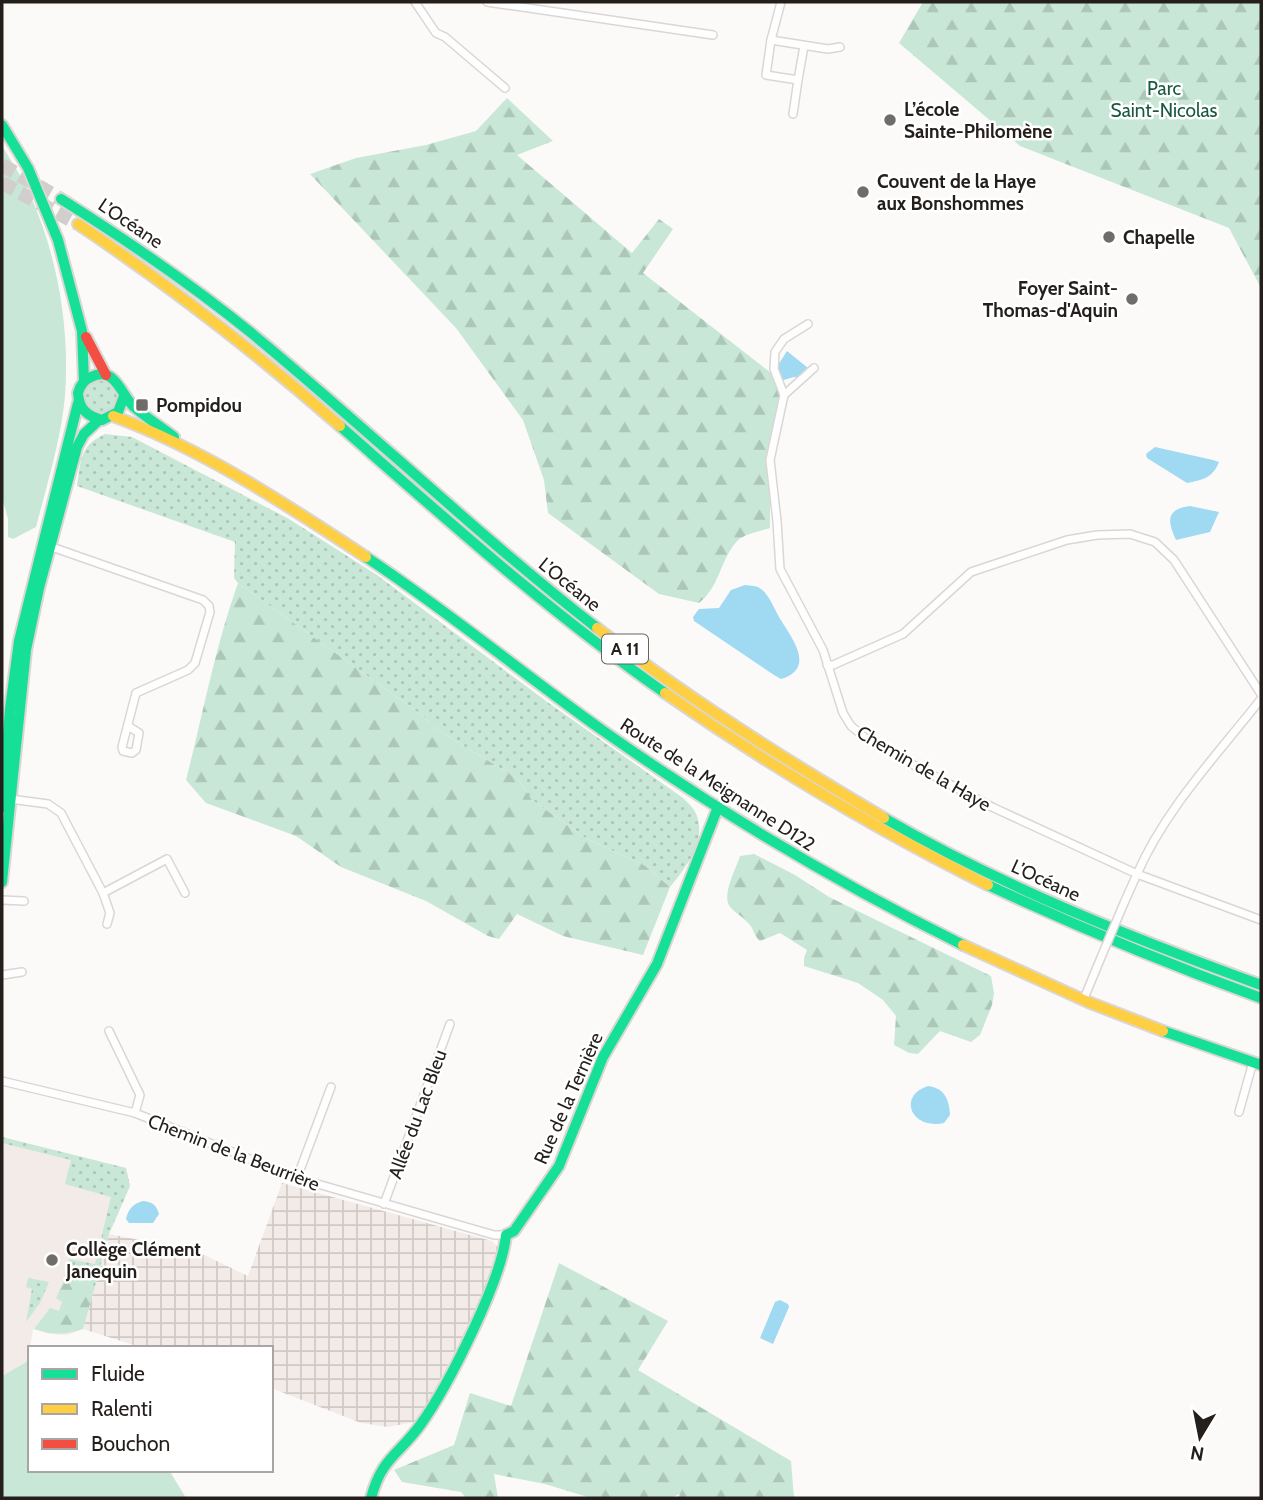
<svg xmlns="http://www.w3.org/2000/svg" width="1263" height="1500" font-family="Cabin,sans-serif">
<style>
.built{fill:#f3ebe7}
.industrial{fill:url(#industrial-grid)}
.grass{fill:url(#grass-dots)}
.forest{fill:url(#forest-firs)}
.park{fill:#c8e7d7}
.water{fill:#a0d9f2}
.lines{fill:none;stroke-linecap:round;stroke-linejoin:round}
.highway-tunnel{stroke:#d1cecd;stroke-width:14;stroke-dasharray:14 7;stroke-linecap:butt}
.street-casing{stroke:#dad6d4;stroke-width:10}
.fast-casing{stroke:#dad6d4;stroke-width:14}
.slow-casing{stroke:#dad6d4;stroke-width:14}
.jam-casing{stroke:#dad6d4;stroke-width:14}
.street{stroke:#fffefe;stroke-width:7}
.fast{stroke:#16e098;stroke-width:10}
.slow{stroke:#ffcf43;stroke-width:10}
.jam{stroke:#f24e42;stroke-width:10}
.street-bridge-casing{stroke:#dad6d4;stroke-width:10;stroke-linecap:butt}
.street-bridge{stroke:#fffefe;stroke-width:7}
.poi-dot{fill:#706c69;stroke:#fff;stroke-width:2.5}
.labels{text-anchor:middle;stroke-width:5;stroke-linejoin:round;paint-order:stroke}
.shield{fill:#fff;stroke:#666260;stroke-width:2}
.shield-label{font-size:18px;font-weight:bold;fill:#251f1c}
.park-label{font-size:19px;fill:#195841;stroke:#fff}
.poi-label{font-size:19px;font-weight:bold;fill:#251f1c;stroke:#fff;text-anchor:start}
.street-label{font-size:19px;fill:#251f1c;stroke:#fff}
</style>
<defs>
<pattern id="industrial-grid" width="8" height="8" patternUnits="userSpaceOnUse" patternTransform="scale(1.75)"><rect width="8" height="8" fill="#f3ebe7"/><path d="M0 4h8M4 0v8" fill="none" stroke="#d0c9c6"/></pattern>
<pattern id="grass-dots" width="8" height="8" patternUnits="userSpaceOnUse" patternTransform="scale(1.75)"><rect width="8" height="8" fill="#c8e7d7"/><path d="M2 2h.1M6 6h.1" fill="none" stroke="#acc6b8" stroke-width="1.8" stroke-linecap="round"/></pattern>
<pattern id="forest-firs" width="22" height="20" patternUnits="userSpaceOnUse" patternTransform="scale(1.75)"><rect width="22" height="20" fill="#c8e7d7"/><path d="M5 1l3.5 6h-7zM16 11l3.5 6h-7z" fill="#acc6b8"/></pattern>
</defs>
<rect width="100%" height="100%" fill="#fcfaf9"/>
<path class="built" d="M2 1137 126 1168 130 1186 109 1234 83 1329 67 1335 50 1334 33 1329 28 1361 2 1376Z"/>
<path class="industrial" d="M282 1183 492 1241 500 1250 473 1317 421 1416 415 1422 388 1427 361 1423 271 1388V1348H143L83 1329 109 1234 196 1251 248 1276Z"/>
<g class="grass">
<circle cx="100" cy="397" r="18"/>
<path d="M105 434 132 437 289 519 377 575 546 701 683 798C688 803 695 809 697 816 706 843 686 867 670 887L644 865 587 839 532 800 518 779 438 730 423 716 238 583 234 578 235 542 77 486C81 461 79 446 105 434Z"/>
<path d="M2 1137 126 1168 130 1186 109 1234 95 1286 64 1278 69 1259 95 1264 111 1197 65 1184 71 1160 2 1143Z"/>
<path d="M28 1278 49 1282 40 1303 26 1322 32 1289 26 1287Z"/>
</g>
<g class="forest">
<path d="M923 2H1261V288L1229 228 1020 146 899 43Z"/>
<path d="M507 98 553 141 517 155 632 253 659 219 673 229 643 273 771 373 784 395 770 460V528C761 531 745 534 738 540 720 559 720 587 699 603L659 594 548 513 544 480 523 420 456 328 310 174 356 158 426 145 476 131Z"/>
<path d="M238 583 423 716 438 730 518 779 532 800 587 839 644 865 670 887 643 955 563 936 517 914 499 939 488 936 426 901 341 867 296 836 206 803 186 780C203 714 215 647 238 583Z"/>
<path d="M754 854 795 875 829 897 991 976 994 993 992 1005 980 1035 971 1042 940 1031 918 1054 909 1053 894 1045 896 1016 883 1000 858 983 804 966V958L807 950 780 933 760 941C753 935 754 928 748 923 744 917 736 914 731 908 720 897 736 869 740 856Z"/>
<path d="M559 1263 668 1321 638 1370 791 1461 794 1498H678L680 1494 670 1498H591L545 1484 494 1474 498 1498H466L461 1492 402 1482 394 1470 454 1445 470 1393 511 1406Z"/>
<path d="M65 1278 95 1286 83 1329C65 1335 53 1335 34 1329L50 1308 59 1311 62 1302 56 1298Z"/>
</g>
<g class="park">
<path d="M2 146C12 163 24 179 31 197 58 258 70 329 65 396 61 440 47 484 36 527L13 539 8 537V519L2 497Z"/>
<path d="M28 1361 30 1470H169L186 1498H2V1376Z"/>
</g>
<g class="water">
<path d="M787 351 808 368 806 374 800 378 794 377 780 381 778 365Z"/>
<path d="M1155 447 1213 460 1219 462C1213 478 1202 480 1187 483L1147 458 1146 454Z"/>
<path d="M1190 506 1219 512 1210 532 1176 540C1167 521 1166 509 1190 506Z"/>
<path d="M745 585C751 586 756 585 761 589 769 595 774 608 779 617 791 637 817 668 781 679L774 675 694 621 693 617 699 609 719 608 731 590Z"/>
<path d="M928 1086C945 1088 949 1100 950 1115L944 1123C911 1130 897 1096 928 1086Z"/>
<path d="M143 1201C153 1202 156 1205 159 1214L153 1223H129L126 1219C128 1209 134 1203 143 1201Z"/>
<path d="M780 1300 788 1304 789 1307 773 1344 760 1338 775 1302Z"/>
</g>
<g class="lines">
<g class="highway-tunnel">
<path d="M2 165 61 199"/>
<path d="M2 183 78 224"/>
</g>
<defs>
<g id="street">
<path d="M415 2 436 33 445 37 505 88"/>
<path d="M487 2 713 35"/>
<path d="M781 2 771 40 828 49 840 47"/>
<path d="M771 40 766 75 798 80 793 114"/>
<path d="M798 80 804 46"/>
<path d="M808 324 784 339 775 352 774 369 784 395 770 460 777 521 780 569 823 650 843 713 851 726 869 741 992 807 1137 874 1124 903"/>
<path d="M784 395 814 368"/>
<path d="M49 546 203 600 209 606 210 612 195 663 188 670 136 693 122 747 123 751 132 753 136 750 139 733 128 726"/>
<path d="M827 665H833L903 634 971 572 1067 540 1097 535 1130 534 1155 542 1174 560 1261 694"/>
<path d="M1261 699C1217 755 1166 808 1137 874L1261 920"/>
<path d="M10 799 48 804 61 813 103 893"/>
<path d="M2 900 24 901"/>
<path d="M107 924 110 913 103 893 167 859 185 893"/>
<path d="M2 975 22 972"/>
<path d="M1083 1001 1097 967"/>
<path d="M109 1031 140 1095 135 1113"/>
<path d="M2 1081 135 1113 297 1178 494 1235H506"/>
<path d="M1239 1112 1253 1062"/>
<path d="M297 1178 331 1087"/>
<path d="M384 1204 450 1024"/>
</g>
<g id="fast">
<path d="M2 125 28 168 58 240 82 331 84 381"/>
<path d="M61 199C128 241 194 286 255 336 371 432 479 536 597 628"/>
<path d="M124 396 118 412 102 420C87 416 79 409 78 393 80 386 83 380 91 377 115 365 121 395 134 407 147 418 161 427 174 437"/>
<path d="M340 426C446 519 550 613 665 693"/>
<path d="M366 557C448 611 523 674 602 730 717 811 838 883 963 945"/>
<path d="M2 808 10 709 19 641 78 403"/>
<path d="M884 818C1003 887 1132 938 1261 985"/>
<path d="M2 882 26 650 39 588 77 447 84 434 99 420"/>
<path d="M988 885C1078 927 1168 964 1261 998"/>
<path d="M1163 1031 1261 1065"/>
<path d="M371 1498C382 1457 399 1455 421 1424 448 1386 502 1280 506 1235L514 1231 559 1166 603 1057 657 964 718 807"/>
</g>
<g id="slow">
<path d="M78 224C170 286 257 353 340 426"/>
<path d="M113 416C203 449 287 505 366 557"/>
<path d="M597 628C688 699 785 760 884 818"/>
<path d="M665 693C769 765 875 829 988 885"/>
<path d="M963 945 1088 1002 1163 1031"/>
</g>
<path id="jam" d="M86 337 106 375"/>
</defs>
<use href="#street" class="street-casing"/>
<use href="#fast" class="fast-casing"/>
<use href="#slow" class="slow-casing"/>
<use href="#jam" class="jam-casing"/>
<use href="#street" class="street"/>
<use href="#fast" class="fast"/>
<use href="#slow" class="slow"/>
<use href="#jam" class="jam"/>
<defs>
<path id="street-bridge" d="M1097 967 1124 903"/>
</defs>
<use href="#street-bridge" class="street-bridge-casing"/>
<use href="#street-bridge" class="street-bridge"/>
</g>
<g class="poi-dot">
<circle cx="890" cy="120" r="7"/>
<circle cx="863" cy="192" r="7"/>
<circle cx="1109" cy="237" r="7"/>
<circle cx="1132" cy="299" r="7"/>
<rect x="135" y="398" width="14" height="14" rx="3.5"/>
<circle cx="52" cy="1260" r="7"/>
</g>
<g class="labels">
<rect class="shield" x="602" y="634.5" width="46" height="29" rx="5"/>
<g class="shield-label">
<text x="625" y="655">A 11</text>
</g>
<g class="park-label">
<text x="1164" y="95">Parc<tspan x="1164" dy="22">Saint-Nicolas</tspan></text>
</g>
<g class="poi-label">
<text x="904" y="116">L’école<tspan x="904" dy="22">Sainte-Philomène</tspan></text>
<text x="877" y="188">Couvent de la Haye<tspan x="877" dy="22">aux Bonshommes</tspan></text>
<text x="1123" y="244">Chapelle</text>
<text x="1118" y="295" text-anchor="end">Foyer Saint-<tspan x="1118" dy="22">Thomas-d'Aquin</tspan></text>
<text x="156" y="412">Pompidou</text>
<text x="66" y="1256">Collège Clément<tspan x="66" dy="22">Janequin</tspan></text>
</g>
<g class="street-label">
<text transform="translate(131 223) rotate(34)" y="7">L’Océane</text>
<text transform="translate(570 584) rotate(39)" y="7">L’Océane</text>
<text transform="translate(924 768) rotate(30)" y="7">Chemin de la Haye</text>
<text transform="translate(718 784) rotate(33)" y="7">Route de la Meignanne D122</text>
<text transform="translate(1046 880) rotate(25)" y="7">L’Océane</text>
<text transform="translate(568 1098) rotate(-66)" y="7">Rue de la Ternière</text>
<text transform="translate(417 1114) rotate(-70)" y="7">Allée du Lac Bleu</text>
<text transform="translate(234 1152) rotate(21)" y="7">Chemin de la Beurrière</text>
</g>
</g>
<rect width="1263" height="1500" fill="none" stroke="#251f1c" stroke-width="7"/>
<rect x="28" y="1346" width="245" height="126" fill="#ffffff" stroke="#a8a5a4" stroke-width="2"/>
<rect x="42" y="1369" width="35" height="10" fill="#16e098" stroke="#a8a5a4" stroke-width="2"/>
<text x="91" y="1381" font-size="21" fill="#251f1c">Fluide</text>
<rect x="42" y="1404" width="35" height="10" fill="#ffcf43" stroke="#a8a5a4" stroke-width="2"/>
<text x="91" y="1416" font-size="21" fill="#251f1c">Ralenti</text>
<rect x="42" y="1439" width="35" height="10" fill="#f24e42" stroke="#a8a5a4" stroke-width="2"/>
<text x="91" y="1451" font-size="21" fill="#251f1c">Bouchon</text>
<g transform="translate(1200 1437) rotate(190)" stroke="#ffffff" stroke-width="5" paint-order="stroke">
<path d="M0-5L12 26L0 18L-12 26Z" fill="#251f1c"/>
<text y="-10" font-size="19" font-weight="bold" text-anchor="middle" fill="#251f1c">N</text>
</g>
</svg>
